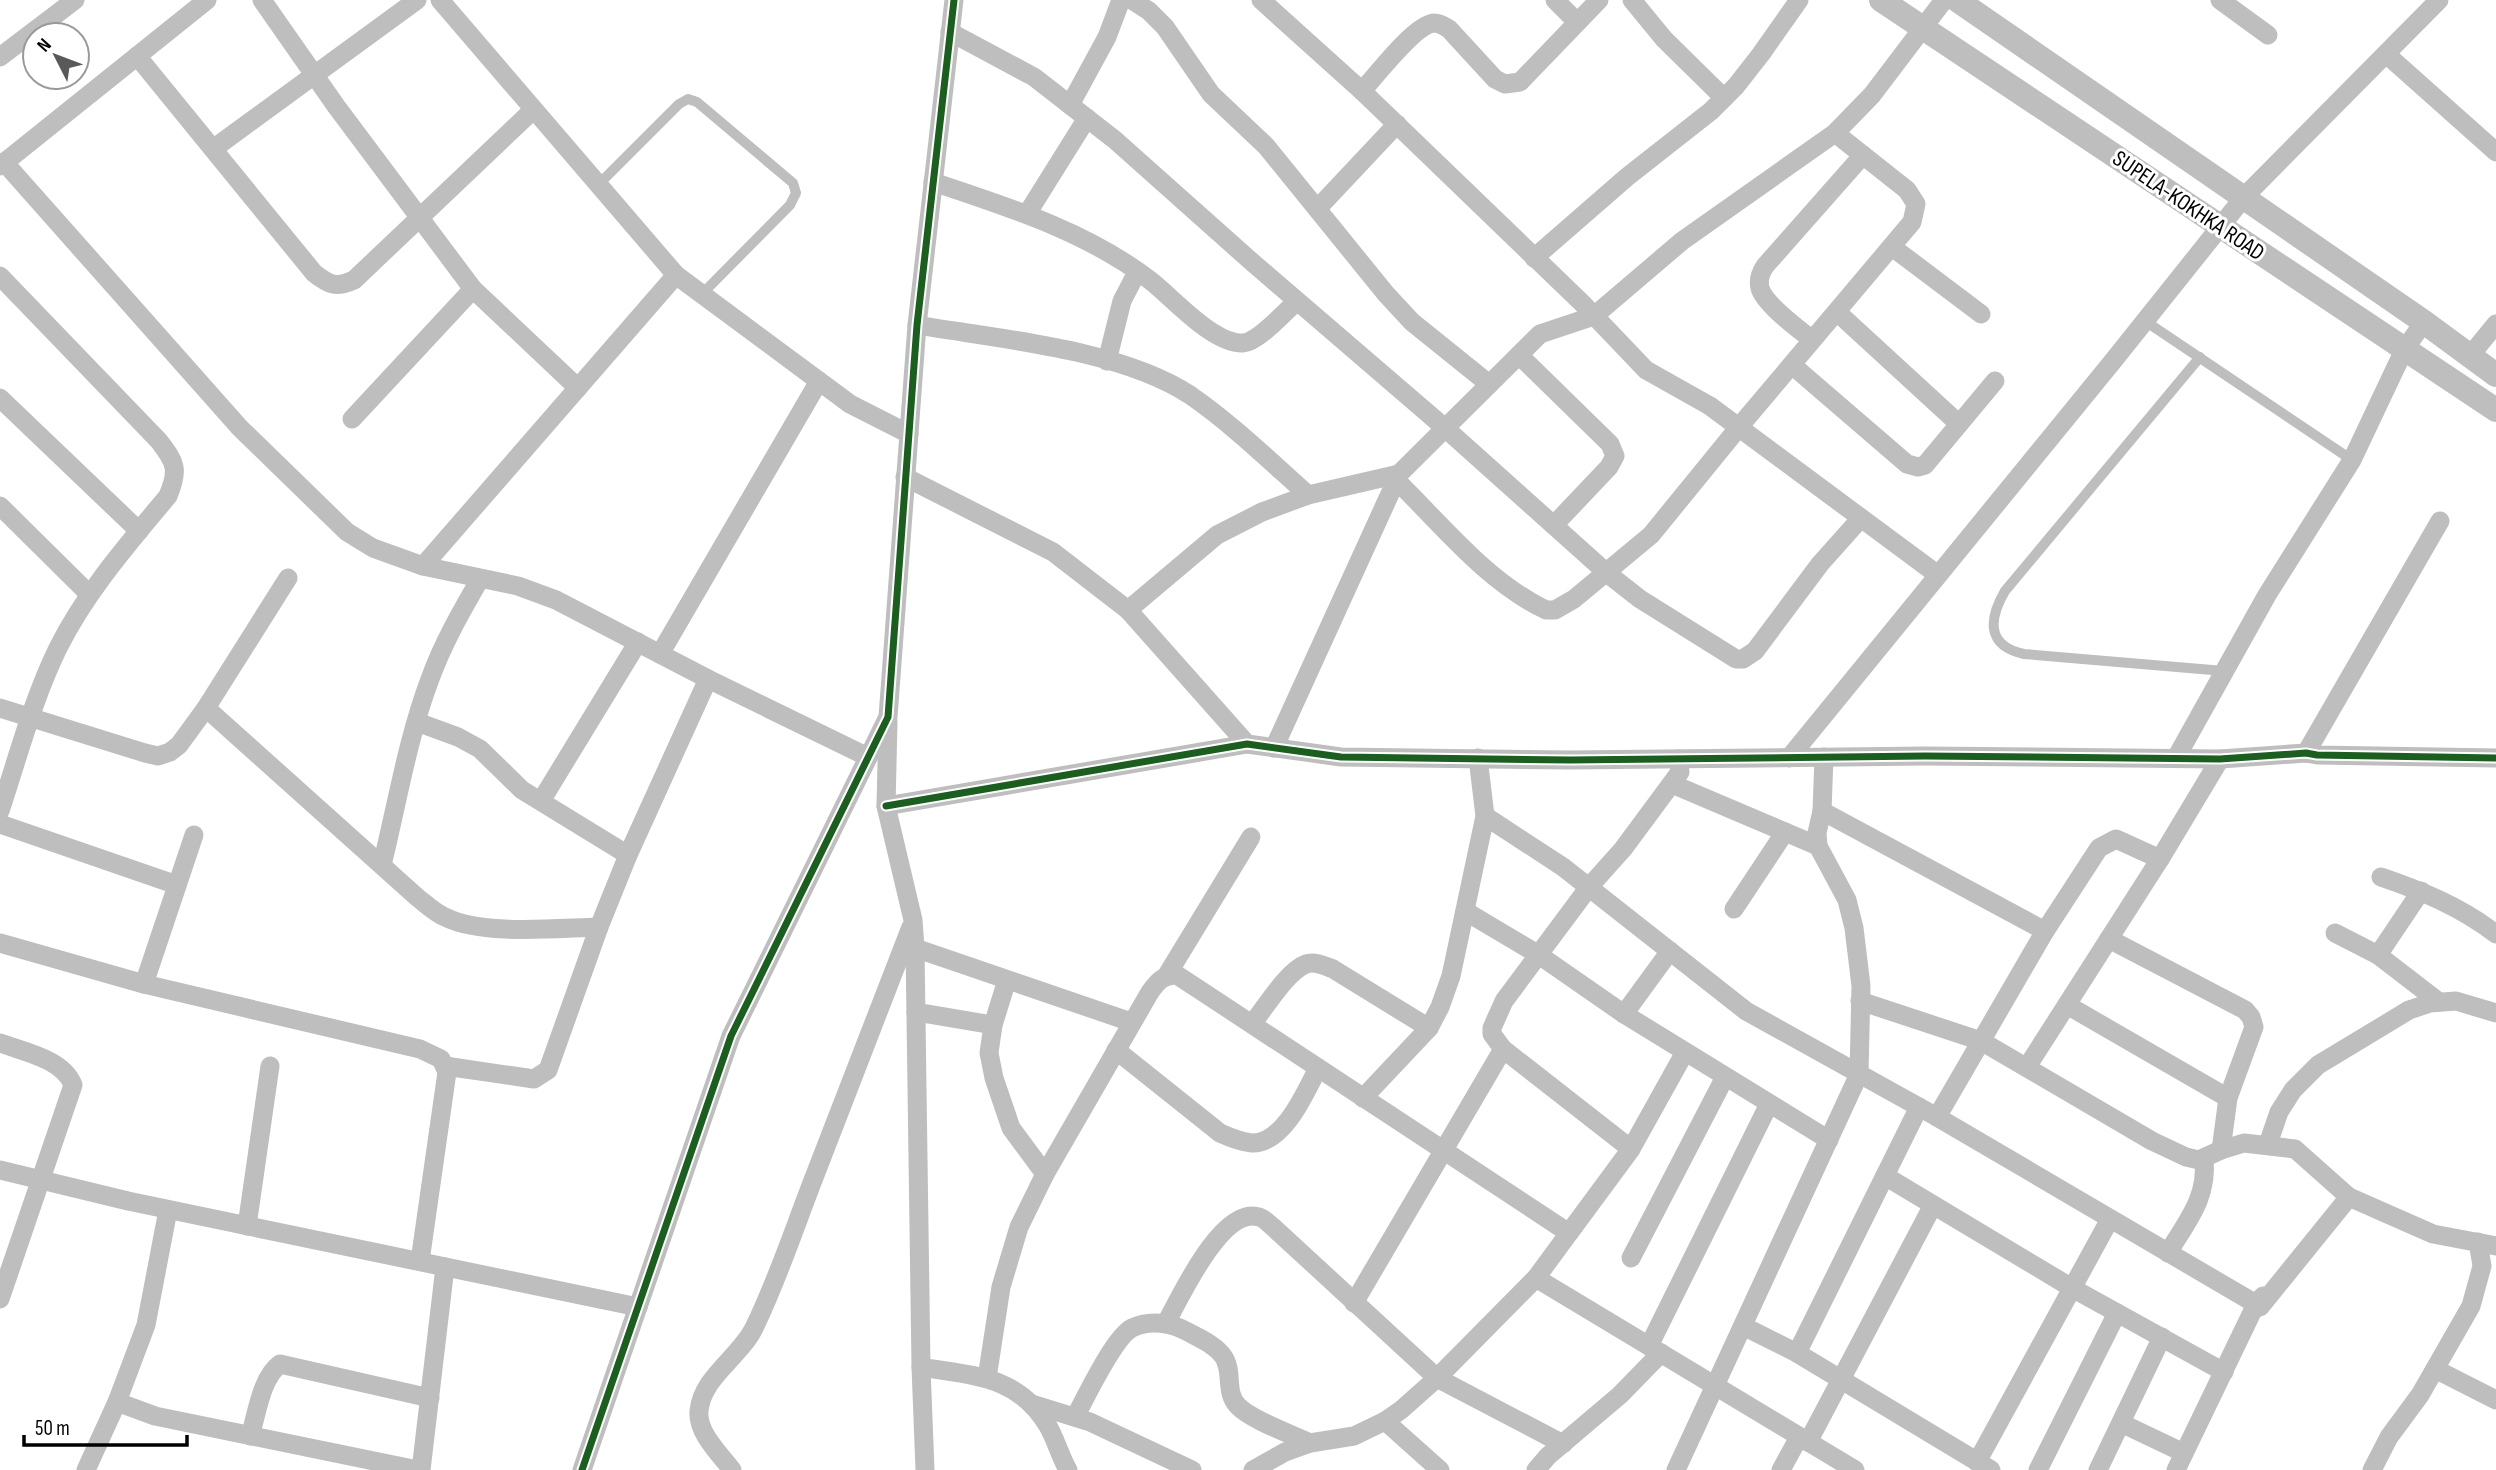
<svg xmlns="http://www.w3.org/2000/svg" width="2496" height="1470" font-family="'Sofia Sans Condensed',sans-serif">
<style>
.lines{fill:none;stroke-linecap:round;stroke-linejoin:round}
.service{stroke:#bebebe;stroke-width:10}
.minor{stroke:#bebebe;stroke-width:19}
.tertiary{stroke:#bebebe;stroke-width:24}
.cycleway-casing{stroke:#fff;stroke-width:11}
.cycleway{stroke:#1b5e20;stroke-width:7}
.labels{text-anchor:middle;stroke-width:6;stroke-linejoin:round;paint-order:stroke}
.street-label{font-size:23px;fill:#000;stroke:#fff}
</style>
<rect width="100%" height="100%" fill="#fff"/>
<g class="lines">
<g class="service">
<path d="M598 185 679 104 688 99 697 102 793 183 796 193 790 205 702 294"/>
<path d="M2145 321 2352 460"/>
<path d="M2200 357 2005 591C1988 620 1987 646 2024 654L2224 671"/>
</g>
<g class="minor">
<path d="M262 0 336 106 473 289 578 388"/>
<path d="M440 0 676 275 850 404 909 434"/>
<path d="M1132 0 1149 11 1165 27 1211 94 1266 146 1386 294 1412 322 1489 384"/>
<path d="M1261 0 1362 91 1582 303 1646 370 1710 406 1938 575"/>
<path d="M1555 0 1577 22"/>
<path d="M1632 0 1664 39 1724 98"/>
<path d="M2220 0 2268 35"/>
<path d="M950 32 1034 77 1115 140 1252 262 1445 428 1608 574 1640 599 1736 659H1743L1755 651 1820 564 1861 518"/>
<path d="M2386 54 2496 152"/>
<path d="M137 56 314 273C329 285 336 288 354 280L533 110"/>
<path d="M0 57 75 0"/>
<path d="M1362 91C1376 76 1415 24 1434 23 1440 23 1444 26 1449 29L1495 79 1505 84 1520 82 1599 0"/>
<path d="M1070 105 1107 37 1121 0"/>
<path d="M213 149 417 0"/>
<path d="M4 162 240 428 347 532 373 548 423 566 518 586 556 600 708 679 868 757"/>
<path d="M0 166 207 0"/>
<path d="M933 182C1008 207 1088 232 1151 281 1174 299 1213 344 1243 343 1258 342 1285 312 1297 301"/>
<path d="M1318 208 1397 124"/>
<path d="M1027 214 1087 118"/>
<path d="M1892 247 1981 314"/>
<path d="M1534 258 1627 177 1711 111 1736 86 1761 54 1799 0"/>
<path d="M0 276 159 441C176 463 179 470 168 496 128 544 86 592 58 648 33 699 18 757 0 811"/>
<path d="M1837 312 1959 424"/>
<path d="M917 325C999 339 1120 349 1190 395 1232 424 1270 461 1308 495"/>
<path d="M1812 340C1799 329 1764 304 1760 288 1758 280 1761 272 1765 266L1863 155"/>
<path d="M1519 355 1610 444 1615 456 1609 467 1554 525"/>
<path d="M2469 357 2496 324"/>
<path d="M1107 361 1122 301 1137 272"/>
<path d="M1792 365 1907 464 1918 467 1925 465 1995 381"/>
<path d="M0 398 139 531"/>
<path d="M352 419 473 289"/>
<path d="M905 477 1053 552 1128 610 1247 744"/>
<path d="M1396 480C1442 525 1487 582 1546 610H1555L1574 599 1651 535 1739 427 1912 222 1916 204 1907 190 1835 133"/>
<path d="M0 506 89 594"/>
<path d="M423 566 676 275"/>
<path d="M1128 610 1217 535 1262 512 1308 495 1399 474"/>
<path d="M660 654 819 381"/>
<path d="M0 708 145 753 158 756 170 752 179 745 206 708 288 578"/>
<path d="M206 708 418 898C426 904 435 913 445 917 483 936 556 928 599 927"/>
<path d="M417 722 458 737 480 749 522 790 628 855"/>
<path d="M888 722 886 806 913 920 915 948 921 1367 925 1470"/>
<path d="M1274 748 1399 474 1540 334 1594 316 1682 241 1835 133 1872 95 1944 0"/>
<path d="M2306 753 2440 521"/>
<path d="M1789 758 2113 361 2244 197 2439 0"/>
<path d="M2176 758 2267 595 2352 460 2404 350 2424 322"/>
<path d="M1672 784 1818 846"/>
<path d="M541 801 638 642"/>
<path d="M886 806 1247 744 1341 757 1570 760 1925 756 2220 759 2306 753 2317 755 2496 758"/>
<path d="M1822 811 2045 931"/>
<path d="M1485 816 1563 867 1746 1011 1937 1117 2256 1304"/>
<path d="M0 824 177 885"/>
<path d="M382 865C397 804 408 737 430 679 443 643 461 612 480 579"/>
<path d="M2381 877C2422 891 2461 907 2496 934"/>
<path d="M1734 909 1785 832"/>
<path d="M1465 911 1539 955 1624 1014 1829 1140"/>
<path d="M2335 933 2378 955 2439 1002"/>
<path d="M2109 939 2245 1010 2251 1017 2254 1027 2228 1098 2221 1150"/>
<path d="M0 943 144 984 420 1049 441 1059 447 1072 420 1261"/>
<path d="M915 948 1131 1022"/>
<path d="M2378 955 2421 891"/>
<path d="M1167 975 1251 837"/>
<path d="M1007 980 993 1025 989 1053 994 1078 1011 1128 1045 1174"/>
<path d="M144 984 194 835"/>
<path d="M1860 1001 1981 1041 2152 1141 2186 1157 2199 1160 2221 1150 2244 1143 2295 1149 2349 1197"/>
<path d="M2067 1005 2228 1098"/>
<path d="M916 1012 993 1025"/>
<path d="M1624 1014 1670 951"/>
<path d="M1252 1024C1265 1008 1287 971 1306 964 1314 961 1325 966 1333 969L1429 1028"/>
<path d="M0 1043C24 1052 63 1059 73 1085L0 1299"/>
<path d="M1116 1050 1220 1133C1231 1138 1241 1142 1252 1143 1284 1144 1306 1091 1318 1068"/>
<path d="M445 1066 534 1079 548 1070 599 927 628 855 708 679"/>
<path d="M2027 1067 2160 859 2220 759"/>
<path d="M1363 1098 1429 1028 1440 1007 1451 976 1485 816 1478 758"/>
<path d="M1937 1117 2045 931 2099 848 2116 839 2160 859"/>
<path d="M2268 1144 2279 1112 2293 1090 2318 1065 2409 1010 2430 1003 2456 1001 2496 1013"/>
<path d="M1631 1149 1503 1049 1492 1034V1028L1504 1001 1589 887 1623 849 1680 772 1678 759"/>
<path d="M0 1170 128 1201 638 1307"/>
<path d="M1885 1176 2072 1288 2224 1372"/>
<path d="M247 1226 270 1066"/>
<path d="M1569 1233 1631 1149 1685 1052"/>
<path d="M2168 1253C2187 1221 2208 1198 2204 1159"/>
<path d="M1631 1258 1725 1077"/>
<path d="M1536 1278 1855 1470"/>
<path d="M1354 1303 1503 1049"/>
<path d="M2260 1307 2349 1197 2433 1234 2496 1246"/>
<path d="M1166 1323C1180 1298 1222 1205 1259 1217 1264 1218 1269 1224 1273 1227L1437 1378 1563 1444"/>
<path d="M1743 1326 1797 1353 1991 1470"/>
<path d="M1649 1346 1769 1104"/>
<path d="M1797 1353 1919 1107"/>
<path d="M921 1367C973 1376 1018 1375 1048 1426 1056 1440 1060 1456 1068 1470"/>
<path d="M2435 1369 2496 1400"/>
<path d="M987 1378 1001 1287 1019 1227 1045 1174 1150 992C1158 981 1163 975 1177 975L1569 1233 1536 1278 1437 1378 1401 1410 1385 1421 1354 1436 1310 1443 1285 1452 1253 1470"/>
<path d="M117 1402 155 1416 418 1470"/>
<path d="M1032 1404 1090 1422 1192 1470"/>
<path d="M1075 1417C1086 1397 1114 1337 1132 1328 1150 1319 1172 1323 1188 1332 1201 1339 1215 1345 1223 1356 1234 1371 1224 1392 1238 1406 1251 1420 1291 1434 1310 1443"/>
<path d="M1385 1421 1440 1470"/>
<path d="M2121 1423 2184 1453"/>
<path d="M250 1436C257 1414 261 1378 280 1364L430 1398"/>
<path d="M1808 1442 1933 1205"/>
<path d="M1977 1462 2110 1219"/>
<path d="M86 1470 117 1402 146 1325 168 1210"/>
<path d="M421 1470 445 1267"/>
<path d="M582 1470 731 1036 888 717 917 325 954 0"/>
<path d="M732 1470C720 1454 697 1433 699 1411 702 1377 740 1357 754 1328 778 1279 795 1226 815 1175 847 1092 879 1010 911 927"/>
<path d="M1536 1470 1548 1456 1620 1395 1661 1353"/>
<path d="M1676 1470 1859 1074 1861 986 1854 928 1847 900 1818 846 1817 833 1822 811 1824 757"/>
<path d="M1781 1470 1799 1437"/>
<path d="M2038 1470 2117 1313"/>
<path d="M2098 1470 2162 1337"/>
<path d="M2176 1470 2256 1304 2263 1296"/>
<path d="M2372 1470 2389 1437 2420 1395 2471 1306 2482 1266 2478 1242"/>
</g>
<g class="tertiary">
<path d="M1881 0 2496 410"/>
<path d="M1957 0 2424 322 2496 375"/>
</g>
<defs>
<g id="cycleway">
<path d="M886 806 1247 744 1341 757 1570 760 1925 756 2220 759 2306 753 2317 755 2496 758"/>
<path d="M582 1470 731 1036 888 717 917 325 954 0"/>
</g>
</defs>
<use href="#cycleway" class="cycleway-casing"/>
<use href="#cycleway" class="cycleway"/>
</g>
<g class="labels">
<g class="street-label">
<text transform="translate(2189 205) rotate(34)" y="8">SUPELA-KOKHKA ROAD</text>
</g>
</g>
<g transform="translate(56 56) rotate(312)"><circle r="33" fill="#ffffff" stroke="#999999" stroke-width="2"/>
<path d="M0-5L12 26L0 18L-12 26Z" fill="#595959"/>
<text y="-10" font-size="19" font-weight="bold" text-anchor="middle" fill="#000000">N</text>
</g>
<path d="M24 1435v10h163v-10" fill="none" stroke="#000000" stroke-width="3.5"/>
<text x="35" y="1435" font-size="21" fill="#000000" stroke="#ffffff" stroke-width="5" paint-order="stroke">50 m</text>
</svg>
